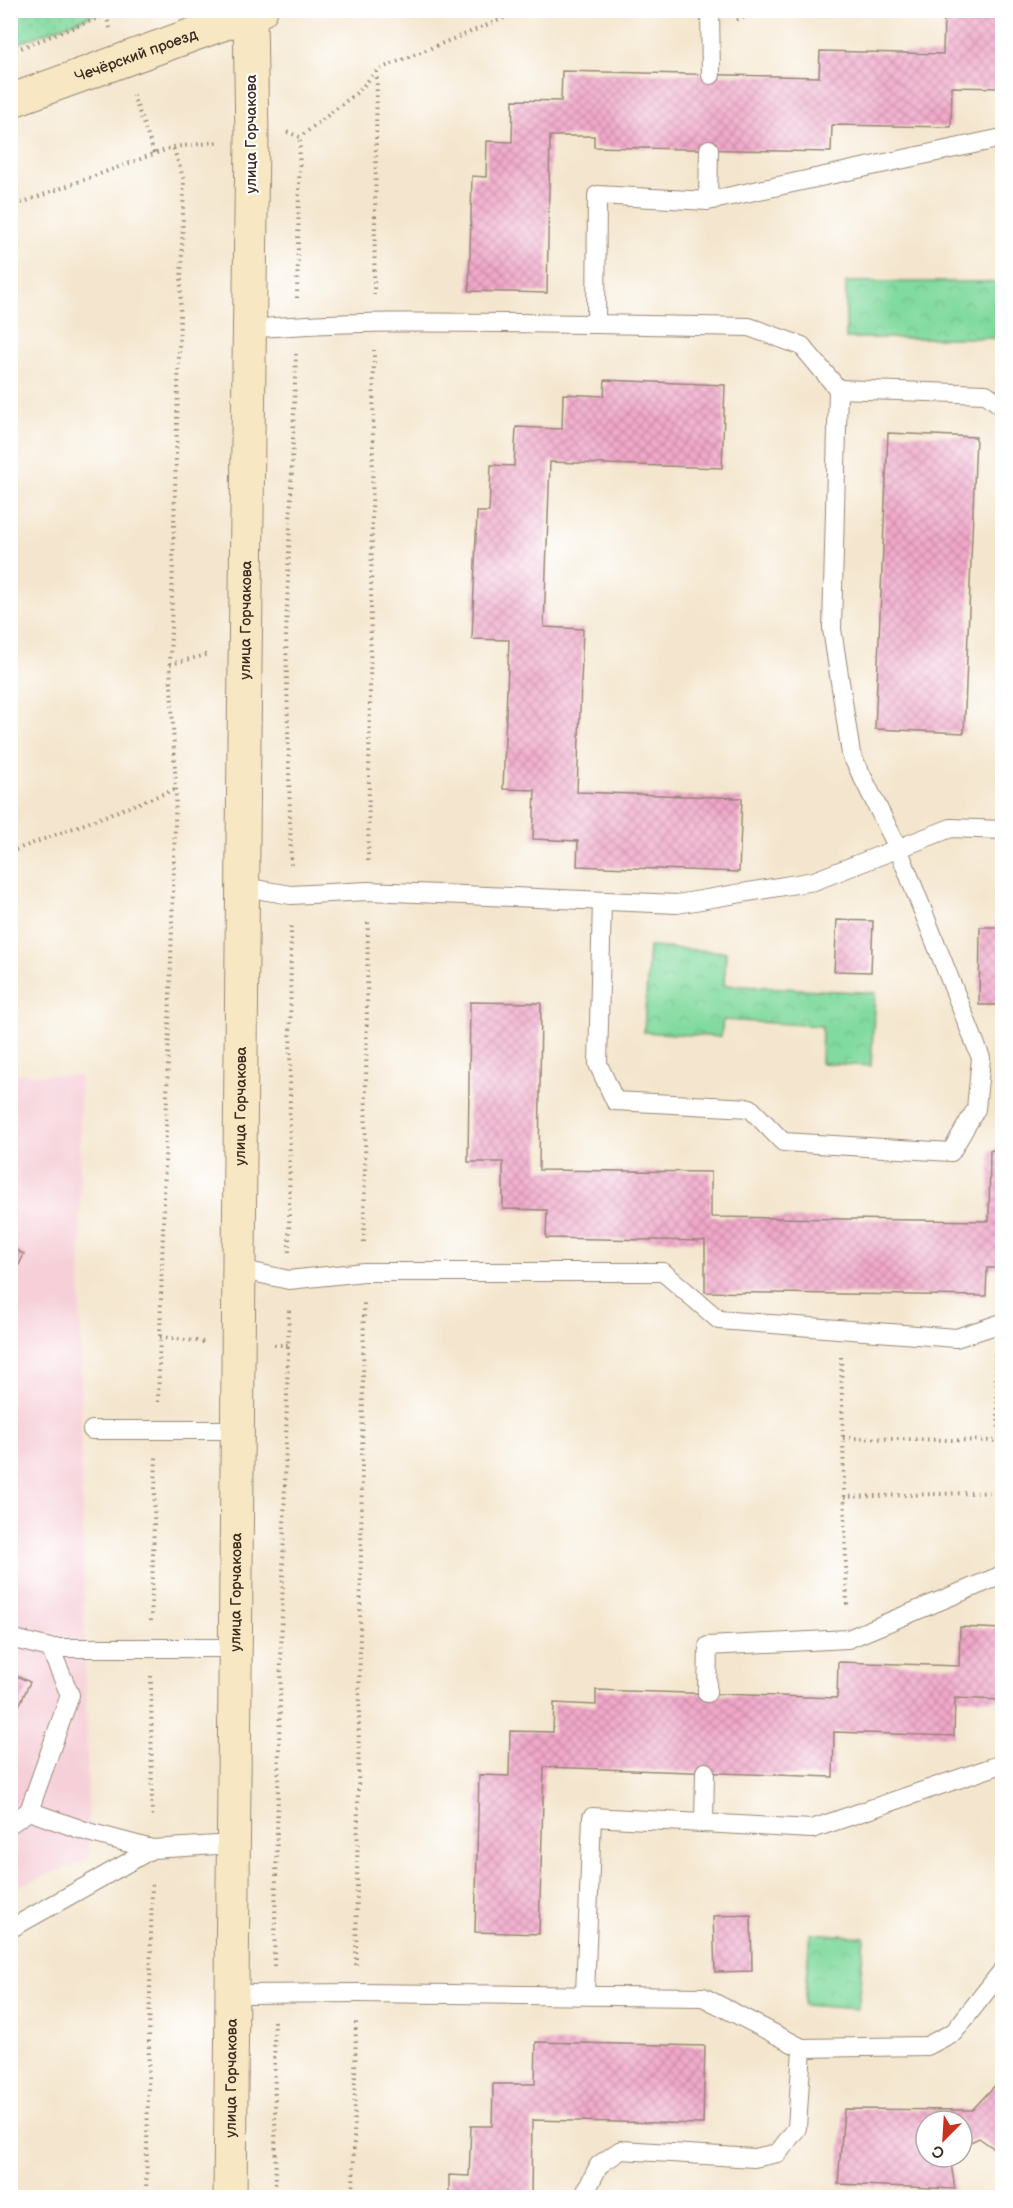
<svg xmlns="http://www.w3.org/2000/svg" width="1013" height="2208" viewBox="0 0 1013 2208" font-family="'Balsamiq Sans',sans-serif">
	<defs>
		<pattern id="grass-dots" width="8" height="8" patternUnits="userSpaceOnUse" patternTransform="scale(1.5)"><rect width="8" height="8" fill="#81da9f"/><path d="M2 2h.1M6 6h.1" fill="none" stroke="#70bb88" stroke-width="1.8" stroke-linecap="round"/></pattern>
		<pattern id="park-crowns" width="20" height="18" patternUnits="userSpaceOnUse" patternTransform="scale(1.5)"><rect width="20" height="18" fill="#81da9f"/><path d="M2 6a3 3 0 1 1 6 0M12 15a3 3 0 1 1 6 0" fill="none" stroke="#70bb88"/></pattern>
		<pattern id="building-cross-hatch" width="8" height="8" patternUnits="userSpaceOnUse" patternTransform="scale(1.5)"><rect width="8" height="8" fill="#f2a9cb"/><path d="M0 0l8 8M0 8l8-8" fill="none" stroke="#c58aa4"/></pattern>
	</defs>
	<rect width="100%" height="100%" fill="#fff"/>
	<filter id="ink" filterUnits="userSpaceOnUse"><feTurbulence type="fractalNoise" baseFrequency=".0167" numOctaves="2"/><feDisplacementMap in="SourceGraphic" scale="12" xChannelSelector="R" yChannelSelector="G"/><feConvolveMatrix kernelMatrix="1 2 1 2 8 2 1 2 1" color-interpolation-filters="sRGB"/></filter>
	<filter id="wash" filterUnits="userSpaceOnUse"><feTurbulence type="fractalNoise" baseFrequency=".008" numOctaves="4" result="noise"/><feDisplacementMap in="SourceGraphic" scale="24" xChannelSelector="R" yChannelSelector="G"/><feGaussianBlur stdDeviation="1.35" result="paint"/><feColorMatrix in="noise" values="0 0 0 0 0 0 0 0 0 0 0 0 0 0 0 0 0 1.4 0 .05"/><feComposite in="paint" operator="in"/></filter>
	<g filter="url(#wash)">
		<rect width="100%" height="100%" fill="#f4e6ce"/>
		<path fill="#f6cfd8" d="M11,1074L80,1076L81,1443L89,1859L11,1889Z"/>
		<path fill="url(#grass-dots)" stroke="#5e825e" stroke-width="1.5" d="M11,10H103V11L11,46Z"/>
		<path fill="url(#park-crowns)" stroke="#5e825e" stroke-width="1.5" d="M846,282H1002V338H846Z
			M649,947L726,952L724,985L875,993L871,1066L821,1063L822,1026L723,1020L721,1037L644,1032Z
			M810,1933L864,1937L858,2009L804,2005Z"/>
		<g id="blocks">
			<path fill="url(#building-cross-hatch)" d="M944,16L1002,18V88L952,87L951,127L832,125L831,152L594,147V136H550L547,293L469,291L472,176L486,177L487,141L512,142L513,100L561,101L562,71L819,77L820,51L943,54Z
				M605,380L725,385L722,468L550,462L544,627L583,629L577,792L742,798L739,872L577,866L578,841L533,839L535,790L503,789L509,640L472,639L477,512H489L491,465L514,466L516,427L562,429L563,394L604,396Z
				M888,433L976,437L964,733L875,729Z
				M837,920L873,921L871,972L834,971Z
				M980,927H1002V1005H979Z
				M470,1002L541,1003L539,1170L711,1172V1217L989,1221L990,1150L1002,1151V1268H987L986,1296L705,1292V1241L546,1238L547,1210L503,1209V1162H468Z
				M10,1247L24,1254L10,1284Z
				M960,1627L1002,1629V1700L955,1698L954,1736L834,1732L833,1777L544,1767L539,1934L475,1932L479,1775L509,1776L510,1731L553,1732L554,1703L596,1705V1690L837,1698L838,1662L959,1666Z
				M10,1673L30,1682L10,1725Z
				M751,1915L752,1971L715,1972L713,1916Z
				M536,2042L705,2046L703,2124L532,2120L531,2198H449V2175L469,2176L471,2126H492L493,2084H535Z
				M1002,2078V2154L979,2138L962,2146V2121H926V2157H950L955,2189L838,2184L844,2109L972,2110Z"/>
		</g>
	</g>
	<g filter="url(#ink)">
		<use href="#blocks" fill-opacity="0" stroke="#988876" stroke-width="1.5"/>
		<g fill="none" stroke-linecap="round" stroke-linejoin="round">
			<defs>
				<path id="lane" d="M710,10L711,75
					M709,149L708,201L1002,138
					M596,324L749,327L802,346L838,389L832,629L851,754L898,848L981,1058L976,1109L951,1152L783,1142L750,1108L615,1101L598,1064L602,901
					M250,329C365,319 481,323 596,324L597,195L708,201
					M838,389L986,394L1002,406
					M243,887L291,895L368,891L677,904L814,881L951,828L1002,830
					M239,1269L289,1280L364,1272H663L719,1320L956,1338L1002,1323
					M92,1430H237
					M10,1638L50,1648L70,1695L29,1811L10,1824
					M50,1648H235
					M707,1693L708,1646L848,1639L1002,1575
					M29,1811L88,1832L152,1849L233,1844
					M704,1823L705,1772
					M10,1929L152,1849
					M232,1994L356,1993L703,1997L802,2048L927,2046L954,2032L1002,1971
					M585,1994L592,1817L812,1829L1002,1764
					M586,2198V2191L599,2165L621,2150L754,2158L778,2153L797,2128L802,2048"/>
				<g id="secondary">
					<path id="s1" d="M10,101L261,10"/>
					<path id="s2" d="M230,2198L244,741L252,139L250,14"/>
				</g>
			</defs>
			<use href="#lane" stroke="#988876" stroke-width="20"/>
			<use href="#secondary" stroke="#988876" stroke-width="35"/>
			<path stroke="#988876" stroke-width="4" stroke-dasharray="1.5 4.5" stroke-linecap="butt" d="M737,20L762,10
				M110,28L106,15L118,10
				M10,52L106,15
				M133,95L154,153
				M287,132L300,137L359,91L377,70L524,10
				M10,207L173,147L218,142
				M374,295L377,70
				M297,298L300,137
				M170,664L210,654
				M10,852L176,789
				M368,861L374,350
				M291,865L286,635L296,354
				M364,1242L368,920
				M289,1252L291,923
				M160,1337L204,1342
				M274,1345H288
				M995,1354L1002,1492V1547
				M841,1357L847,1607
				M158,1402L176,789L170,664L184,180L173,147
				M843,1438L1002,1441
				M844,1497L1002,1492
				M151,1621L156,1457
				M151,1676L152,1819
				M356,1965L364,1301
				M274,1966L289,1307
				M274,2021L276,2198
				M146,2198L152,1883
				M353,2198L356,2021
				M1002,2198V2197"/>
			<use href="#lane" stroke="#fff" stroke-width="18"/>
			<use href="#secondary" stroke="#f7e8c3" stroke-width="33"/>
		</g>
	</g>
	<g text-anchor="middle" stroke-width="4.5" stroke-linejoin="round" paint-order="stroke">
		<g font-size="15" fill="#3b2a1e" stroke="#fff">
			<text dy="5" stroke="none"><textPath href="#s1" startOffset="134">Чечёрский проезд</textPath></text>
			<text transform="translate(251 134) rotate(-90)" y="5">улица Горчакова</text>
			<text dy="5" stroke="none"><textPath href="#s2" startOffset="1578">улица Горчакова</textPath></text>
			<text dy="5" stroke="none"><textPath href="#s2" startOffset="1092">улица Горчакова</textPath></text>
			<text dy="5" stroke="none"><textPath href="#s2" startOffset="606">улица Горчакова</textPath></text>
			<text dy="5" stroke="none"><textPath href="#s2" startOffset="120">улица Горчакова</textPath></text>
		</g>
	</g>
	<rect width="1013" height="2208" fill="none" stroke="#fff" stroke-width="36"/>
	<g transform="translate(944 2139) rotate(204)"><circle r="28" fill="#ffffff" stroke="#b1aaa5" stroke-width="1.5"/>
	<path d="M0-4.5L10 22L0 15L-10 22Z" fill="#c8321e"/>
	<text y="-9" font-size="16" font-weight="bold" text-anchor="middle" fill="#3b2a1e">С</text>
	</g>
</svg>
